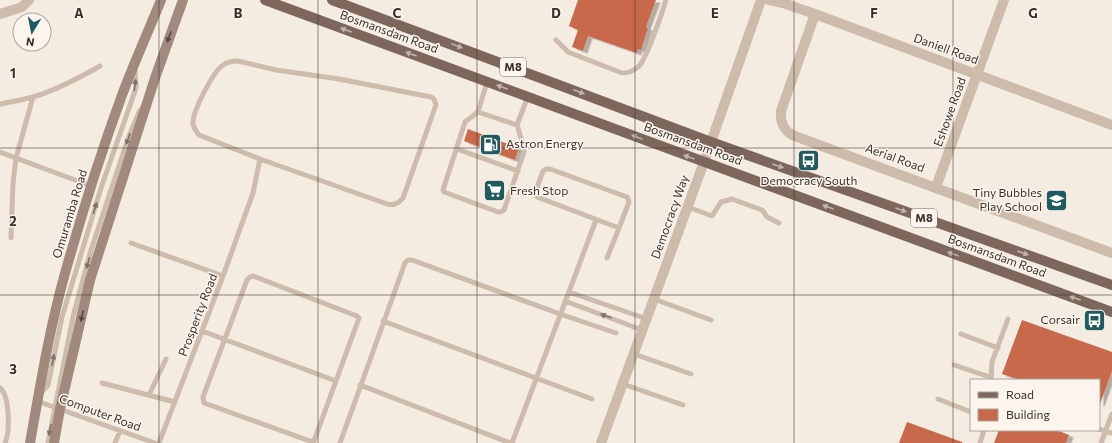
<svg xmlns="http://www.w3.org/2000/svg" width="1112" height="443" viewBox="0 0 1112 443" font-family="Commissioner,sans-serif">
	<defs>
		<filter id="shadow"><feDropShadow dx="4.5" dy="2.5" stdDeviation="0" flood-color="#0004"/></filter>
	</defs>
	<rect width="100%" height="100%" fill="#f4ebe1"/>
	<path fill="#c8694b" filter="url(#shadow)" d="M578,0H656L646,27L648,28L641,50L638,49L637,53L588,36L583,51L572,47L578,30L569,26Z
		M468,129L519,148L515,160L464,141Z
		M1022,320L1112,352V371L1100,404H1099V380H1020L1002,374Z
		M907,422L962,442V443H899Z
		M999,430H1056L1069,435L1066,443H994Z"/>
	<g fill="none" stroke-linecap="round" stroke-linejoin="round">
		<path stroke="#cdbbac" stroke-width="5" d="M556,40L568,52L622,73C628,73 635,70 639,66C647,58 662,13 666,0
			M238,61L276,70L339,79L431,97L434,99L436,105L403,198C398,203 395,206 387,204L260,159L199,135C196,131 194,129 193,124C192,112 213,72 223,65C227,62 233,61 238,61Z
			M487,82L478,112L465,122L443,190L444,192L498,212H501L504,210L524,152V148L517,125
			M0,104C11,102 22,100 33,97C57,90 79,78 100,66
			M478,112L517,125L528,96
			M457,149L518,171
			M0,152L91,186
			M546,169H550L627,197L629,202L619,228L537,197L535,193L543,171Z
			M688,207L712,216L721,202L732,199L762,210L767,217L779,223
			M11,238L13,183L16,158L33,97
			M131,243L223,276
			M607,258L619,228
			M253,276L357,316L359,318L314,441H310L204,403L203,397L247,280L250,277Z
			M569,292L647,319
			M654,299L711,320
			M565,301L642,330
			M383,321L592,399
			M202,331L336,381
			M961,334L998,348
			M634,354L691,374
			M954,365L990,377
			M991,380L992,362L1008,319
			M102,383L175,402
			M623,384L683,405
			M360,385L510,443
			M0,388C10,396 10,432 5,443
			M41,393L48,385L62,317L101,188L136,88L135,67
			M149,395L166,359
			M938,399L971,412
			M37,401L155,443
			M1099,429L1112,433
			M48,443L73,317L91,250L129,136L140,110
			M115,443L120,431
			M159,443L223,276L253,193L260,159
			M340,443L405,263L408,260H412L560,314L616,333
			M512,443L596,220
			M980,443L984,430
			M1101,443L1112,414"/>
		<path stroke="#cdbbac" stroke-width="10" d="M769,0L783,3L815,14L1112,125
			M0,14L22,7L29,0
			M815,14L781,111C780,122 783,129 792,135L1112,253
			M936,187L1004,0
			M601,443L704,162L761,0"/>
		<path stroke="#a18a7d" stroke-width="10" d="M30,443C40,387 49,331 64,277C81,216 100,155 122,95C134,63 148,32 161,0
			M54,443L60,409L90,280L155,78L183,0"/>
		<path stroke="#7d675c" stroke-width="10" d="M265,0L1112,312
			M332,0L711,142L1112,285"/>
	</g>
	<defs><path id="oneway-solid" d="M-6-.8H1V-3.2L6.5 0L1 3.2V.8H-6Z"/></defs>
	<g fill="#c2b5ac">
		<use href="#oneway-solid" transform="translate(346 30) rotate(-160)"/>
		<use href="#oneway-solid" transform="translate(457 46) rotate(21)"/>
		<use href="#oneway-solid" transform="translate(411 54) rotate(-160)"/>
		<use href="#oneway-solid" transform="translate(502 87) rotate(-160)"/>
		<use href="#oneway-solid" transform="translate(579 92) rotate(21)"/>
		<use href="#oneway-solid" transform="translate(637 137) rotate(-159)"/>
		<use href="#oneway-solid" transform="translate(689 157) rotate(-160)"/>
		<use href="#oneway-solid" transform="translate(778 166) rotate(19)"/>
		<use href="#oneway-solid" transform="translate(828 207) rotate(-160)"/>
		<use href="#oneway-solid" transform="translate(901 210) rotate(20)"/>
		<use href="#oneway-solid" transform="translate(1023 253) rotate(20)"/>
		<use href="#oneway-solid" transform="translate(953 254) rotate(-160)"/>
		<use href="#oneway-solid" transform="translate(1075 298) rotate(-160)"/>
	</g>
	<g fill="#544640">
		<use href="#oneway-solid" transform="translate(169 37) rotate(110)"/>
		<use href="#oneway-solid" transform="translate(82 316) rotate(103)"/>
	</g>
	<g fill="#7d6f65">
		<use href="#oneway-solid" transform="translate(135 85) rotate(-82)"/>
		<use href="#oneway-solid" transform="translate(128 139) rotate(110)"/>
		<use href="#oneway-solid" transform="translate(95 208) rotate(-73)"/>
		<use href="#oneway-solid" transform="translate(88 263) rotate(105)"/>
		<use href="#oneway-solid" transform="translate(606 316) rotate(-160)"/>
		<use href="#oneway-solid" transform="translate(53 360) rotate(-79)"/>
		<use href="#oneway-solid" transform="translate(50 430) rotate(100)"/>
	</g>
	<path fill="none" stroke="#3b302b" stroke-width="1" stroke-opacity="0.55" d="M159,0V443M318,0V443M477,0V443M635,0V443M794,0V443M953,0V443M0,148H1112M0,295H1112"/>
	<defs>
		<symbol id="fuel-square" viewBox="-11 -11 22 22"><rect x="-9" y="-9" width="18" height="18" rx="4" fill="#1f5a5e" stroke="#fbf5ee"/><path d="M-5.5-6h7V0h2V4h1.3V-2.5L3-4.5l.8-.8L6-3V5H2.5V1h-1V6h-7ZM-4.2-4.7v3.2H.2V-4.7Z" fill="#fff"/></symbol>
		<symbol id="bus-square" viewBox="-11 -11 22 22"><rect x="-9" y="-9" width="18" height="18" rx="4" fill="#1f5a5e" stroke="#fbf5ee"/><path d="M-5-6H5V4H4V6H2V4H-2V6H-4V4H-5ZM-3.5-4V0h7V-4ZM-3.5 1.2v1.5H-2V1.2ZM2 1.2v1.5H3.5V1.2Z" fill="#fff"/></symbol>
		<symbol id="supermarket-square" viewBox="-11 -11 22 22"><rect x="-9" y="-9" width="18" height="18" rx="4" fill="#1f5a5e" stroke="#fbf5ee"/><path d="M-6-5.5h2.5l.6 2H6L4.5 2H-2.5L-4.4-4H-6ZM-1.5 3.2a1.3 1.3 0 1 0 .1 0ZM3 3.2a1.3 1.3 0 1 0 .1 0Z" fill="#fff"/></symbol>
		<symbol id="school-square" viewBox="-11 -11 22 22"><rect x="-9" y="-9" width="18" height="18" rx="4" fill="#1f5a5e" stroke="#fbf5ee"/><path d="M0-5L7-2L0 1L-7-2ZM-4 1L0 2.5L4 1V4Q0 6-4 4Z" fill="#fff"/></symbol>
	</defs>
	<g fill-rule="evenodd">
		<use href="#fuel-square" x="478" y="132" width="25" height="25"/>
		<use href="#bus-square" x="796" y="148" width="25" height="25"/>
		<use href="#supermarket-square" x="482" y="178" width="25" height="25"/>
		<use href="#school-square" x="1044" y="188" width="25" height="25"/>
		<use href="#bus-square" x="1082" y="308" width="25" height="25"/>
	</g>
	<g text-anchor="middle" stroke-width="3" stroke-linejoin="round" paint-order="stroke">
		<g fill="#fbf5ee" stroke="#756b66" stroke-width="1">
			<rect x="500" y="58" width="26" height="18" rx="3"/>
			<rect x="911" y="209" width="26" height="18" rx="3"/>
		</g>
		<g font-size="11" font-weight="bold" fill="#3b302b">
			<text x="513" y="71">M8</text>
			<text x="924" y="222">M8</text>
		</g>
		<g font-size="12" fill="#3b302b" stroke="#fbf5ee">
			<text transform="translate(389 32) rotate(20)" y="4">Bosmansdam Road</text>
			<text transform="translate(946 49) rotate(20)" y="4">Daniell Road</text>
			<text transform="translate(950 112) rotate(-70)" y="4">Eshowe Road</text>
			<text transform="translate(693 144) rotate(20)" y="4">Bosmansdam Road</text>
			<text transform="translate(895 158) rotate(20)" y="4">Aerial Road</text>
			<text transform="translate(70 214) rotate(-73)" y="4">Omuramba Road</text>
			<text transform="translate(670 217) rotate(-70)" y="4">Democracy Way</text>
			<text transform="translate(997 256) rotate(20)" y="4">Bosmansdam Road</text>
			<text transform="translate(198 315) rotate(-69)" y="4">Prosperity Road</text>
			<text transform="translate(100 413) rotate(20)" y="4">Computer Road</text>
		</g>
		<g font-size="12" fill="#3b302b" stroke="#fbf5ee" text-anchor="start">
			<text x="506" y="148">Astron Energy</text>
			<text x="809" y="185" text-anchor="middle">Democracy South</text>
			<text x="510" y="195">Fresh Stop</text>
			<text x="1042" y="197" text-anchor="end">Tiny Bubbles<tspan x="1042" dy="14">Play School</tspan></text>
			<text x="1080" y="324" text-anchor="end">Corsair</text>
		</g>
	</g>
	<g font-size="13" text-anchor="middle" font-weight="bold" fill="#3b302b" stroke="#fbf5ee" stroke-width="3" stroke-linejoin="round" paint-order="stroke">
		<text x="79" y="18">A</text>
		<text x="238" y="18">B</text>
		<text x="397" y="18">C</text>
		<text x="556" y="18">D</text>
		<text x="715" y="18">E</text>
		<text x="874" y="18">F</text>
		<text x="1033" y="18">G</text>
		<text x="13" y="78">1</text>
		<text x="13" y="226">2</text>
		<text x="13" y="374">3</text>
	</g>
	<rect x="970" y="379" width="130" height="52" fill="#fbf5ee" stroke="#aea6a0"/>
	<rect x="978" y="392" width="20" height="6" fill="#7d675c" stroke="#aea6a0"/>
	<text x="1006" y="399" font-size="12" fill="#3b302b">Road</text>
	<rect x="978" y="409" width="20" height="12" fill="#c8694b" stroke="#aea6a0"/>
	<text x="1006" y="419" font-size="12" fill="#3b302b">Building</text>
	<g transform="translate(32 32) rotate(190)"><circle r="19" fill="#fbf5ee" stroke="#aea6a0"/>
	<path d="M0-3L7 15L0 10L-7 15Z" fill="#1f5a5e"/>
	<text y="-6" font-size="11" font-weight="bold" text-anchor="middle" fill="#3b302b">N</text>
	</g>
</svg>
